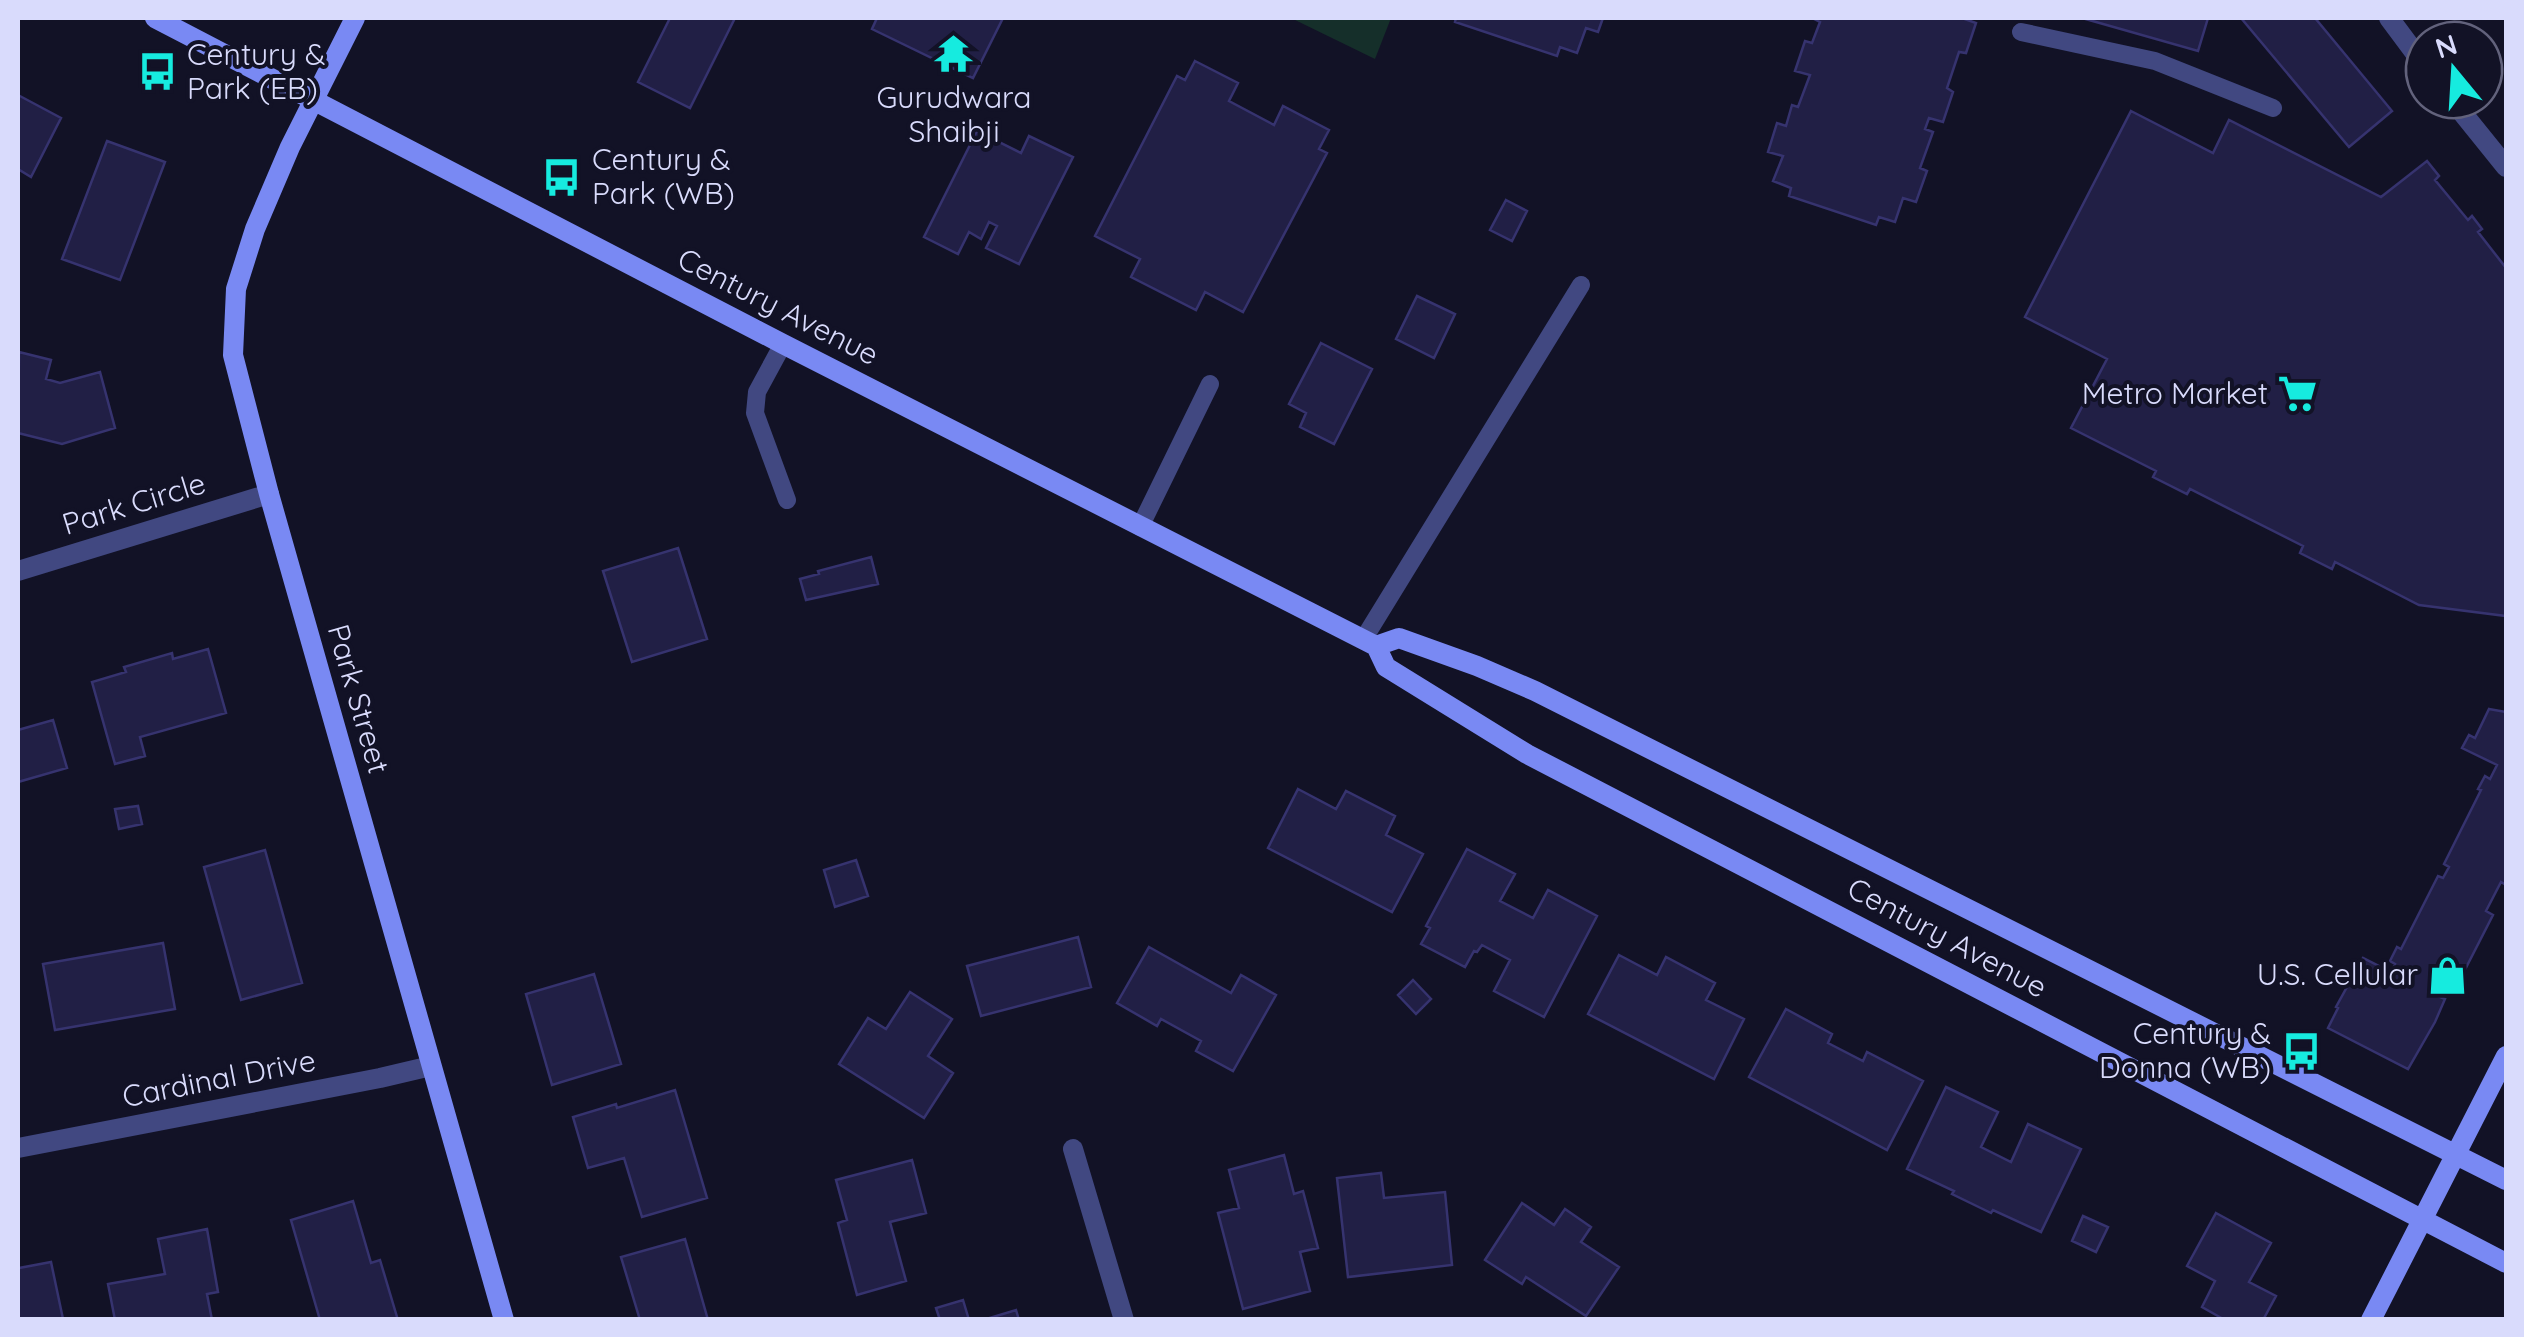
<svg xmlns="http://www.w3.org/2000/svg" width="2524" height="1337" viewBox="0 0 2524 1337" font-family="Quicksand,sans-serif">
	<rect width="100%" height="100%" fill="#121226"/>
	<path fill="#152f2a" d="M1291,18H1391L1375,59Z"/>
	<path fill="#211f45" stroke="#36336f" stroke-width="2.5" d="M670,18H735L690,108L638,82Z
		M877,18H1003L973,78L872,29Z
		M1456,18H1603L1598,32L1586,28L1577,53L1560,47L1557,56L1455,22Z
		M1812,18H1962L1976,23L1966,53L1959,52L1947,88L1953,92L1943,122L1929,118L1925,129L1933,132L1920,168L1927,171L1916,202L1903,198L1895,222L1879,217L1876,225L1789,196L1791,188L1773,181L1783,156L1768,152L1777,123L1786,126L1792,105L1798,107L1810,75L1795,71L1805,41L1812,43L1820,22Z
		M2082,18H2208L2198,51Z
		M2241,18H2315L2392,111L2349,147Z
		M1195,61L1238,83L1229,101L1274,125L1283,106L1329,130L1319,149L1327,153L1243,312L1205,292L1196,310L1131,277L1140,259L1095,236L1177,76L1185,80Z
		M18,95L61,118L31,177L18,169Z
		M2131,111L2213,153L2229,120L2381,197L2427,161L2439,176L2435,180L2468,220L2472,216L2482,229L2478,232L2506,268V616L2419,605L2335,562L2332,569L2300,553L2303,546L2190,489L2187,494L2153,477L2156,471L2071,428L2107,359L2025,317Z
		M977,131L1021,153L1029,136L1073,157L1019,264L986,248L997,226L989,222L981,239L969,232L958,254L924,237Z
		M107,141L165,162L120,280L62,259Z
		M1506,200L1527,211L1512,241L1490,230Z
		M1417,296L1455,314L1434,358L1396,339Z
		M1321,343L1372,369L1334,444L1300,427L1306,413L1289,404Z
		M19,352L51,360L46,379L60,383L100,372L115,428L62,444L18,433Z
		M678,548L707,639L632,662L603,571Z
		M871,557L878,584L806,600L800,579L819,574L818,571Z
		M208,649L226,713L140,737L145,756L115,764L92,682L126,672L124,667L172,653L173,659Z
		M2489,709L2506,712V885L2501,882L2486,911L2493,915L2453,993L2442,987L2438,996L2445,999L2435,1022L2408,1069L2328,1028L2338,1008L2336,1007L2363,958L2391,972L2395,964L2390,961L2397,947L2401,949L2438,876L2443,878L2449,867L2444,864L2481,790L2478,789L2485,776L2490,779L2497,765L2462,748L2469,735L2475,738Z
		M53,720L67,768L18,782V730Z
		M1298,789L1336,809L1346,791L1395,816L1386,835L1423,854L1392,912L1268,848Z
		M138,806L142,824L119,829L115,809Z
		M1467,849L1515,874L1500,901L1533,918L1548,890L1597,916L1544,1017L1494,991L1510,960L1482,945L1477,952L1474,951L1465,967L1421,944L1430,928L1426,926Z
		M265,850L302,983L241,1000L204,867Z
		M856,860L868,896L835,907L824,870Z
		M1078,937L1091,987L981,1016L967,966Z
		M163,943L175,1009L55,1030L43,964Z
		M1149,947L1231,993L1241,975L1276,995L1233,1071L1196,1051L1201,1041L1161,1019L1157,1026L1117,1003Z
		M1619,955L1657,975L1666,957L1715,983L1706,1000L1744,1019L1714,1079L1588,1014Z
		M594,974L621,1064L552,1085L526,994Z
		M1413,980L1431,999L1416,1014L1398,995Z
		M910,992L952,1019L928,1056L953,1073L924,1118L839,1064L868,1018L886,1029Z
		M1786,1009L1832,1034L1828,1043L1863,1061L1867,1052L1923,1081L1887,1150L1749,1077Z
		M1946,1087L1998,1112L1981,1147L2011,1162L2028,1124L2081,1149L2041,1232L1993,1210L1991,1213L1952,1194L1954,1191L1907,1169Z
		M675,1090L707,1198L642,1217L624,1158L588,1168L573,1117L616,1104L617,1108Z
		M1284,1155L1294,1194L1303,1191L1318,1248L1300,1252L1310,1291L1243,1309L1218,1213L1239,1208L1229,1170Z
		M912,1160L926,1213L890,1222L906,1281L857,1295L838,1223L847,1220L836,1180Z
		M1381,1173L1384,1198L1445,1192L1452,1265L1348,1277L1337,1178Z
		M353,1201L371,1263L380,1260L397,1317L389,1320H320L291,1220Z
		M1522,1203L1554,1225L1565,1209L1591,1227L1581,1242L1619,1267L1586,1316L1526,1277L1522,1284L1485,1260Z
		M2216,1213L2271,1243L2249,1282L2276,1296L2263,1320H2225L2202,1307L2215,1281L2187,1266Z
		M2083,1216L2108,1227L2096,1252L2072,1241Z
		M207,1229L218,1292L207,1294L212,1320H115L108,1284L165,1274L158,1239Z
		M685,1239L708,1320H640L621,1257Z
		M51,1262L63,1319L18,1320V1265L19,1268Z
		M963,1300L969,1320H940L936,1308Z
		M1016,1310L1019,1320H983Z"/>
	<g fill="none" stroke-linecap="round" stroke-linejoin="round">
		<path stroke="#414881" stroke-width="18" d="M2021,32L2155,61L2273,108
			M783,344L757,392L755,413L787,500
			M1140,527L1210,384
			M1363,640L1581,285"/>
		<path stroke="#414881" stroke-width="20" d="M2389,18L2424,65
			M2452,100L2506,167
			M18,571L269,494
			M18,1148L380,1078L431,1066
			M1073,1149L1124,1320"/>
		<path stroke="#7989f3" stroke-width="20" d="M155,18L783,344L1376,646L1386,667L1527,754L2506,1263
			M355,18L290,147L255,229L236,289L233,355L269,494L504,1320
			M1376,646L1399,638L1477,666L1535,691L2506,1180
			M2371,1320L2506,1056"/>
	</g>
	<defs>
		<symbol id="temple-bare" viewBox="-9 -9 18 18"><path d="M0-6L5-2H3V0L6.5 2.5H4V6H1.5V3h-3V6H-4V2.5H-6.5L-3 0V-2H-5Z" fill="#16ebdf" stroke="#121226" stroke-width="2.5" paint-order="stroke"/></symbol>
		<symbol id="bus-bare" viewBox="-9 -9 18 18"><path d="M-5-6H5V4H4V6H2V4H-2V6H-4V4H-5ZM-3.5-4V0h7V-4ZM-3.5 1.2v1.5H-2V1.2ZM2 1.2v1.5H3.5V1.2Z" fill="#16ebdf" stroke="#121226" stroke-width="2.5" paint-order="stroke"/></symbol>
		<symbol id="supermarket-bare" viewBox="-9 -9 18 18"><path d="M-6-5.5h2.5l.6 2H6L4.5 2H-2.5L-4.4-4H-6ZM-1.5 3.2a1.3 1.3 0 1 0 .1 0ZM3 3.2a1.3 1.3 0 1 0 .1 0Z" fill="#16ebdf" stroke="#121226" stroke-width="2.5" paint-order="stroke"/></symbol>
		<symbol id="shop-bare" viewBox="-9 -9 18 18"><path d="M-5-2.5h2.3a2.7 3.5 0 0 1 5.4 0H5L5.5 6h-11ZM-1.5-2.5h3a1.5 2.3 0 0 0-3 0Z" fill="#16ebdf" stroke="#121226" stroke-width="2.5" paint-order="stroke"/></symbol>
	</defs>
	<g fill-rule="evenodd">
		<use href="#temple-bare" x="926" y="26" width="55" height="55"/>
		<use href="#bus-bare" x="130" y="44" width="55" height="55"/>
		<use href="#bus-bare" x="534" y="150" width="55" height="55"/>
		<use href="#supermarket-bare" x="2270" y="366" width="55" height="55"/>
		<use href="#shop-bare" x="2420" y="948" width="55" height="55"/>
		<use href="#bus-bare" x="2274" y="1024" width="55" height="55"/>
	</g>
	<g text-anchor="middle" stroke-width="8" stroke-linejoin="round" paint-order="stroke">
		<g font-size="30" fill="#d9dbfc" stroke="#121226" text-anchor="end">
			<text x="187" y="65" text-anchor="start">Century &amp;<tspan x="187" dy="34">Park (EB)</tspan></text>
			<text x="954" y="108" text-anchor="middle">Gurudwara<tspan x="954" dy="34">Shaibji</tspan></text>
			<text x="592" y="170" text-anchor="start">Century &amp;<tspan x="592" dy="34">Park (WB)</tspan></text>
			<text x="2268" y="404">Metro Market</text>
			<text x="2418" y="985">U.S. Cellular</text>
			<text x="2271" y="1044">Century &amp;<tspan x="2271" dy="34">Donna (WB)</tspan></text>
		</g>
		<g font-size="30" fill="#d9dbfc" stroke="#121226">
			<text transform="translate(778 307) rotate(27)" y="10">Century Avenue</text>
			<text transform="translate(134 504) rotate(-17)" y="10">Park Circle</text>
			<text transform="translate(358 699) rotate(74)" y="10">Park Street</text>
			<text transform="translate(1947 938) rotate(28)" y="10">Century Avenue</text>
			<text transform="translate(219 1079) rotate(-11)" y="10">Cardinal Drive</text>
		</g>
	</g>
	<rect width="2524" height="1337" fill="none" stroke="#d9dbfc" stroke-width="40"/>
	<g transform="translate(2454 70) rotate(342)"><circle r="48" fill="#121226" stroke="#62627c" stroke-width="2.5"/>
	<path d="M0-8L18 38L0 25L-18 38Z" fill="#16ebdf"/>
	<text y="-15" font-size="28" font-weight="bold" text-anchor="middle" fill="#d9dbfc">N</text>
	</g>
</svg>
